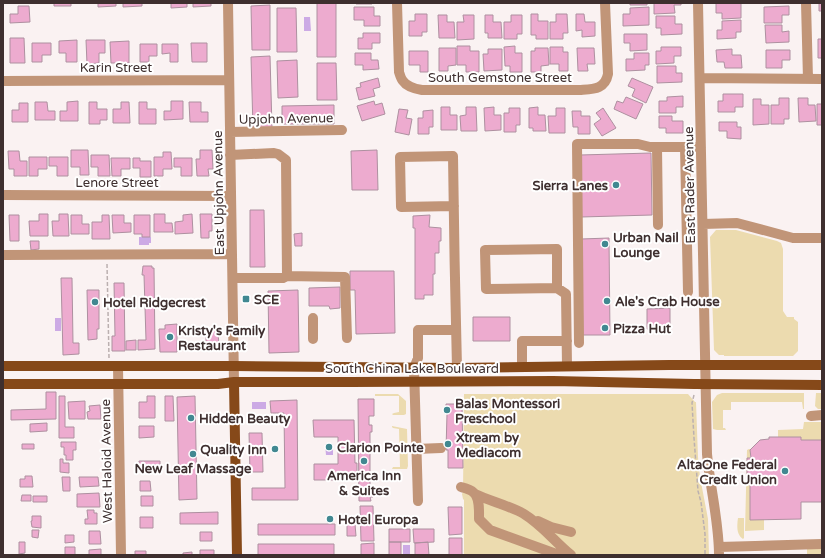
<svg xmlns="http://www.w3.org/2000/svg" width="825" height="558" viewBox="0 0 825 558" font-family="'Varela Round',sans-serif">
	<rect width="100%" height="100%" fill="#faf2f2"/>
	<path fill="#ecdbaf" d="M716,230H736L777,241L781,243L783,249V311L787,317H794V319L798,322V351L793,356H724V355H719L714,350L710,237Z
		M722,393H804V409H803L802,402H731V410H723V428H725L726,430H717L713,429L712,402L717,395Z
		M816,393H822V409H818L815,406Z
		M375,394H398L406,401V414L404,415H393L392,414L394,413L399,412V396H375Z
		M464,394H688L695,402H696L698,457L700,477L708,519L709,555H464V500L463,499L462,494L463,492Z
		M804,422H822V440H801V437H778V430L803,429Z
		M392,426L407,429L408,466L407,469H392L393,467H400L399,429L393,428L392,427Z
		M749,449H751L750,458L751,483L764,518V530L745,531L747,450Z
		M738,518H744V538L743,539C736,534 737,525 738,518Z
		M807,548H822V555H762L807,554Z"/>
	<path fill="#ccaae5" d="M304,17H310L311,31H304Z
		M139,237H151V243H149V245H139Z
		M55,318H61V331H55Z
		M252,402H266V409H252Z
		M325,444H333V455H326Z
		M403,545H410V555H403Z"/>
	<path fill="#edabcf" stroke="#ae90a0" d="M54,3H71V6H54Z
		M98,3H116V6L98,7Z
		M123,3H142V6L123,7Z
		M171,3H187V7L171,8Z
		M193,3H211V6L193,7Z
		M317,3H336V57H317Z
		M356,3H372V4H356Z
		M630,3H647V5H630Z
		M654,3H681V5H674L675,13L654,14Z
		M716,3H741V18L722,19V13H716Z
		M819,3H822V11H819Z
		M270,5V50H252L251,6Z
		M18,6H29L30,22L10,23V14H18Z
		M789,6V15H782V23H764V7Z
		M354,7H374V16H380V26H364V20H354Z
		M649,7V25L623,26V14H630V8Z
		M277,8H296L297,52H277Z
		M415,14H427V32H422V36H409V21H415Z
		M531,14H538V21H548V39H536V35H531Z
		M556,14H567L568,33H563V39H550V22H556Z
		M576,14H584L585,22H595V36L582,37V30L576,31Z
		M438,15H447V22H454L455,38H439Z
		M463,15H474V39L457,40V22H464Z
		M485,15H493V22H501L502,38H488V33H485Z
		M511,15H522V34H517V39H504V22H511Z
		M656,16H675V24H682V34L661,35V28H656Z
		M741,20V32H736V38L717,39V30H722V21Z
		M765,25H782V32L789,31V42L766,43Z
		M363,33H380V43H372V49H358V38H363Z
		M624,34H647V50L630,51V43H624Z
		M10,38H24L25,63H10Z
		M818,39H822V58H818Z
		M77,40V62H66V53H59V41Z
		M86,40H105V53H99V63L87,64Z
		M129,41V63H111L110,42Z
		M32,43H51V55H42V62H32Z
		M191,43H207V62H192Z
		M140,44H157V56H149V62H140Z
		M162,44H178V62H170V53L162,54Z
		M457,46H470V51H479V72H466V65H457Z
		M515,46V53H522V72H510V66H505L504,47Z
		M550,47H563V52H568V71H559V64H550Z
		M661,47H681V56H674V63L656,64V51H661Z
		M439,48H456V65L448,66V71H439Z
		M535,48H548L549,65L541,66V72H531V51H535Z
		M577,48H594L595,64H587L588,71H578Z
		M488,49H502V70L484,71L483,54H488Z
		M732,49V55H741L742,68H725L724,62H717L716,50Z
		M766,50H790V60H782V68H766Z
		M409,51H428V72H420V65H409Z
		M355,53H371V60H378L379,69L363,70V65H355Z
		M634,53H649V65H645V70L626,71V59H634Z
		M270,56L272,128L253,129L251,57Z
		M297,60L298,97L278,98L277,61Z
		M317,63H336L337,100H317Z
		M657,66H676V73H682V82L657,83Z
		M378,78L380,87L373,89L375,96L359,100L356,88L361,87L360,83Z
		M632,78L653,87L646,103L632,96L635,89L628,86Z
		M723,94H743V107H735V112H718V101H723Z
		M683,96V107H676V113H659V101H667V97Z
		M626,97L643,104L636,119L614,109L617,101L623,103Z
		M779,98H789V119H784V124H771V105H779Z
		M798,98H808V105H815L816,121L799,122Z
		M753,99H761V105H769V124L753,125Z
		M78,101V121H60V111H67V102Z
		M171,101H183V119L164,120V111H171Z
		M374,101L375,105L382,103L385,114L362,121L357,106Z
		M35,102H47L48,111H55V120H35Z
		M89,102H97V109H107V120H100V124H89Z
		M121,102H129L130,123H113V109H121Z
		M139,102H147V109H156V124H139Z
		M189,102H201V112H208V122H190Z
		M19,103H28V122H12V110H19Z
		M817,104H822V125H817Z
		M334,105V124H282V106Z
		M441,107H450V115H457V130H441Z
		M466,107H476L477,131H461L460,116L466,115Z
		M494,107V115H501V130L485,131L484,108Z
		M538,107V115H545L546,131H533V128H529V108Z
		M509,108H520V125H516V132H504V113H509Z
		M556,108H565V133H549L548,116H556Z
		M603,108L616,128L602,136L594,124L601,119L596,113Z
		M399,109L408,110L406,118L412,119L409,135L395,132Z
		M433,110V127H429V134H418V118H423V111Z
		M572,111H581V116H590V134H578V127H573Z
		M659,116H672V121H683V133H666V128H659Z
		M719,122H737V127H741V139L727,138V131H719Z
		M71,150H88L89,175H80V167H71Z
		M200,150H212L213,169H208L209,176H197L196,159H200Z
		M377,150L378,190H352L351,151Z
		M8,151H19L20,161H27V176H14V169H9Z
		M163,152H171L172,169H163V176H154V157H163Z
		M651,153L652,215L581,217L580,155Z
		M91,155H109L110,176H98V167H91Z
		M29,157H47V169H38V176H29Z
		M49,157H68V176H57V166H49Z
		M111,158H130V169H121V176H112Z
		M133,158H140V161H151V177H140V168H133Z
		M174,158H192V176H181V167H174Z
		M250,210H264L265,267H250Z
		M39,214H48V236H30L29,221H39Z
		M59,214H68L69,236H53L52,221H59Z
		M154,214H165V223H172L173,232H154Z
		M192,214L193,233L175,234V222L183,221V215Z
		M200,214H212V231H209V238H201Z
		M9,215H19V241H10Z
		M71,215H82V224H89V234H71Z
		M102,215H109L110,239H92V222H102Z
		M112,215H124V223H131V232L113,233Z
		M134,215H150V237H142V234H134Z
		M430,215L429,227L441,228V241H439V253H435V274H433V295H424V299H415V228H413V216Z
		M302,233V246H295L294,234Z
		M609,238L610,335H583L581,239Z
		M30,241H39V249L31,250Z
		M143,266H152V268H154L155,349L138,350V340H146L144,275H142Z
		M350,271H394L395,333L356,334L355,290H350Z
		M61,278H72L73,343H79V354L63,355Z
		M114,283H124L125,351H112V336H115Z
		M340,287V308L330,309L329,306H309V288Z
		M87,290H99V329H97V339L88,340Z
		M298,290L299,352L269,353L268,291Z
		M670,308V328L647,329V309Z
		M473,317H510V341H473Z
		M177,324V352H160L159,329H165V325Z
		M206,330H218L219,347H206Z
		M136,340V350H126V341Z
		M46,392H56V419L11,420V410L46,409Z
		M59,396H65V427H74V438H59Z
		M147,396H155V418H139V402H147Z
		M165,396H173L174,421H165Z
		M195,396L197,499L179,500L177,397Z
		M358,399H374V416H369V425H372V432H370V490H373V497H370L371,501H359Z
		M297,400L298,500H252V488H285L284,413H271L270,401Z
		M85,401V419H69L68,402Z
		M446,404H462L463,468H448V450H446L447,414L446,413Z
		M100,405L101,419H88L87,412L90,411L89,406Z
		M313,420H354L355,463H357V480H314V464H338V437H314Z
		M47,423V431L30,432V424Z
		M139,426H154V437L139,438Z
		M249,433H262L263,472H250Z
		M769,437H801V440H822V502H801V519L750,520V483H747V458H751L750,450L760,440L769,439Z
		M61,442H76V450H73V460H66V455H64V447H61Z
		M22,444H34V449H22Z
		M60,459H63V463H69V473L60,472Z
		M139,461H160V465H150V468H139Z
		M25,476H32L33,487H20V479H25Z
		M62,477H70V491H63Z
		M79,477H98L99,486L80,487Z
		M140,481H150L151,491H140Z
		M99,493L100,507H77V494Z
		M22,495H31V501H21Z
		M33,496H47V502H33Z
		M141,496H153V506H141Z
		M360,506H373L374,541H361Z
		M448,507H462V534L449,535Z
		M87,510H94V513H97V524H85V519H88Z
		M218,512V524H180V513Z
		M32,516H41V528L32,527L31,521H32Z
		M140,517H153V528H140Z
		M258,524H335V535H258Z
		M347,524H355L356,536H347Z
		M389,529H410V542H389Z
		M413,529H434V542L414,543Z
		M32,530H39L38,538L32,537Z
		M89,531H100L101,544H89Z
		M200,532H212V541H200Z
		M65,535H74V542L65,543Z
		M449,538H462V555H449Z
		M19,542H25V553L19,554Z
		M389,542H401V555H389Z
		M428,542L429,555H415V543Z
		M374,543V555H361V544Z
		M258,544H334V555H258Z
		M65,547H75V555H65Z
		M101,549V555H89V550Z
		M200,550H214V555H200Z
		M135,551H146V555H135Z
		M192,552V555H183V553Z"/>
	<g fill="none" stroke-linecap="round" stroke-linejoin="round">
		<path stroke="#bbb0b0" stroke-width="1.5" stroke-dasharray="4 2" stroke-linecap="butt" d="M107,264L109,358
			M694,395L692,403L694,438L698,491L701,502L705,534V555"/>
		<path stroke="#c19578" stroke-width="10" d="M228,3L234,382
			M397,3L399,72C400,75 401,79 403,81C407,87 416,89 422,90H581C594,89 605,89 608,74L605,3
			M698,3L707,454C710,488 719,521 719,555
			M806,3L808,79
			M700,78L822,79
			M3,81L229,80
			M230,132L342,130
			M657,147L658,225
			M685,147L688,292
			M230,155L274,153L278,154L286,160L287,276
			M3,195L231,196
			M454,206L401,207L400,157L453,156C454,227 455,297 457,368
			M703,224L737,223L793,238H822
			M3,255L232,254
			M233,278H283L287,276L345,277L347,338
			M557,288V249L485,250L486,289L557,288L566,294L567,366
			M313,318V339
			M579,343L577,144H638L650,147H701
			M118,366L121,555
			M522,367V341H567
			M811,416L822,415
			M416,449L441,448
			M461,487C465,488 470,489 473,492C480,497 479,511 479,519L490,530L559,555
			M475,494C490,501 510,506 524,514C542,525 555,542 571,555
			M418,501L414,368L418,358V330H456
			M538,521L551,527L571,532
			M719,547L822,544"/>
		<path stroke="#864919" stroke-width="10" d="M3,366H234L457,368L669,365H822
			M234,382L237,555
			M3,384H218L234,382H350L553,381L694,384L822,385"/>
	</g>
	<g fill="#418891" stroke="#fff" stroke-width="1.5">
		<circle cx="616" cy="185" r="4"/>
		<circle cx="605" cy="244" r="4"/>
		<rect x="242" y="295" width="8" height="8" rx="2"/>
		<circle cx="607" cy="301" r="4"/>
		<circle cx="95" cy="302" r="4"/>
		<circle cx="605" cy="328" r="4"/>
		<circle cx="170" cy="337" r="4"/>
		<circle cx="447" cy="410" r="4"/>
		<circle cx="191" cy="418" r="4"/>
		<circle cx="448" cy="444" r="4"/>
		<circle cx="329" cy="447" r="4"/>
		<circle cx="275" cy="449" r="4"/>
		<circle cx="193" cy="454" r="4"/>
		<circle cx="364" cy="461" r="4"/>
		<circle cx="785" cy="471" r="4"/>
		<circle cx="330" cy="519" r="4"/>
	</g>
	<g text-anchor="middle" stroke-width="4" stroke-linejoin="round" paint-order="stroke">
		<g font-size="13" fill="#3e2f2f" stroke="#fff">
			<text x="116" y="72">Karin Street</text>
			<text x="500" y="82">South Gemstone Street</text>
			<text transform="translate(286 118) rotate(-1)" y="5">Upjohn Avenue</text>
			<text x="117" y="187">Lenore Street</text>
			<text transform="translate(689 185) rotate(-91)" y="5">East Rader Avenue</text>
			<text transform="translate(218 193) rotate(-91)" y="5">East Upjohn Avenue</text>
			<text x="412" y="373">South China Lake Boulevard</text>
			<text transform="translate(106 461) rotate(-91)" y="5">West Haloid Avenue</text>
		</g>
		<g font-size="13" font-weight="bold" fill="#3e2f2f" stroke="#fff" text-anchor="start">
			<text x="608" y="190" text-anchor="end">Sierra Lanes</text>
			<text x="613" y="242">Urban Nail<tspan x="613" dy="15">Lounge</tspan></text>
			<text x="254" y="304">SCE</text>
			<text x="615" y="306">Ale's Crab House</text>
			<text x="103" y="307">Hotel Ridgecrest</text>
			<text x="613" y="333">Pizza Hut</text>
			<text x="178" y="335">Kristy's Family<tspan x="178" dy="15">Restaurant</tspan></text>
			<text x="455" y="408">Balas Montessori<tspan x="455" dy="15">Preschool</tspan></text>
			<text x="199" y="423">Hidden Beauty</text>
			<text x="456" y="442">Xtream by<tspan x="456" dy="15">Mediacom</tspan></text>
			<text x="337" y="452">Clarion Pointe</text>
			<text x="267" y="454" text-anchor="end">Quality Inn</text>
			<text x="777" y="469" text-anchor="end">AltaOne Federal<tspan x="777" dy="15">Credit Union</tspan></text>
			<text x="193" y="473" text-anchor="middle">New Leaf Massage</text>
			<text x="364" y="480" text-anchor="middle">America Inn<tspan x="364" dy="15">&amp; Suites</tspan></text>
			<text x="338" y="524">Hotel Europa</text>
		</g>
	</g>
	<rect width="825" height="558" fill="none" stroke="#3e2f2f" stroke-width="8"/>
</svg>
